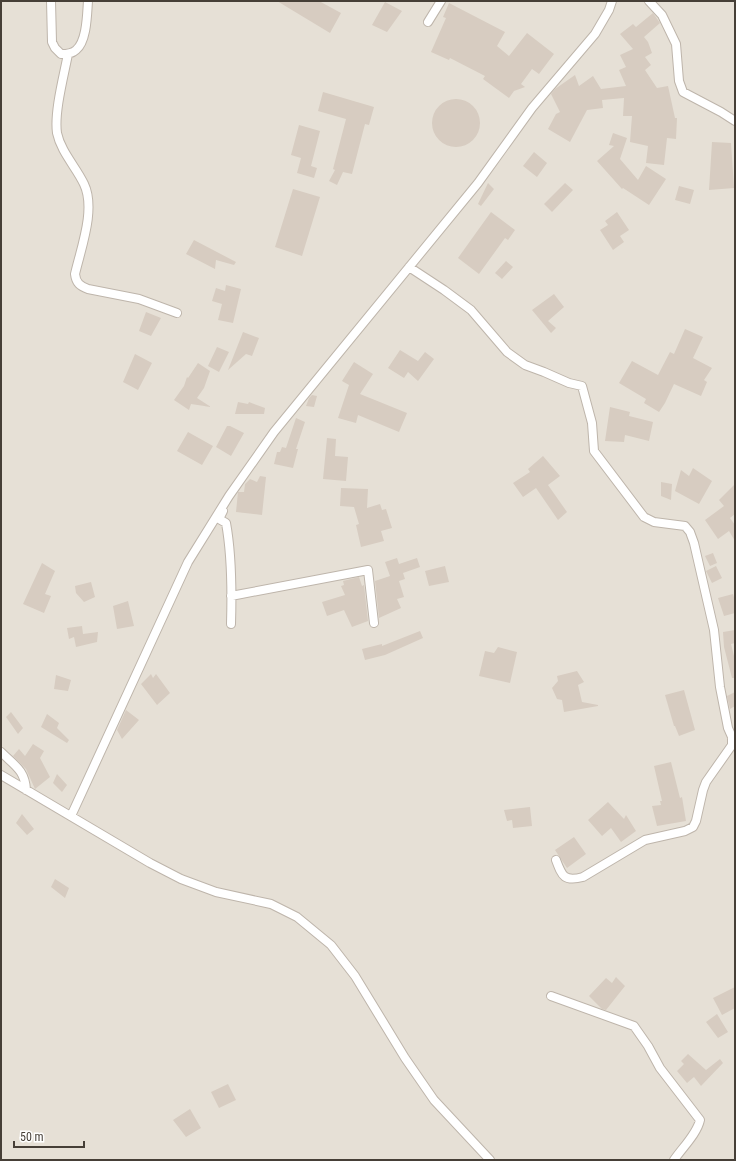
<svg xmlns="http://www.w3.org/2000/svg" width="736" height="1161" viewBox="0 0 736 1161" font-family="'Roboto Condensed',sans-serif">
	<rect width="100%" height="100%" fill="#f3eee8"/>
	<path fill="#e6e0d6" d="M1,1H735V1160H1Z"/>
	<path fill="#d7ccc1" d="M277,1H319L341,13L330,33Z
		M385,2L402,11L387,32L372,25Z
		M449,3L505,32L497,46L509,56L527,33L554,54L539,74L532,69L521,84L525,87L514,91L509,98L483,79L485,76L450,58L449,60L431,52L446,18L443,17Z
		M653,13L660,23L644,37L648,42L652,53L645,57L651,65L645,70L657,88L668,86L675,118H677L676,139L667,138L664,165L646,163L648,146L630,142L632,116H623L624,98L602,100L603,108L587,110L570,142L548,129L556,114L560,112L551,94L555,89L575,75L579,86L593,76L601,89L626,86L619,70L626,67L620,55L633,49L620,34L633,24L636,27Z
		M323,92L374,107L369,125L365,124L352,174L343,172L337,185L329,181L335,170L333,169L346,119L318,111Z
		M432 123a24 24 0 1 1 48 0a24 24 0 1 1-48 0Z
		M299,125L320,131L311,166L317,168L314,178L297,173L301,158L291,155Z
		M613,133L627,138L620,159L638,180L646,166L666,179L649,205L623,188L622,189L597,161L614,146L609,145Z
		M712,142L731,143L734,188L709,190Z
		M534,152L547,163L537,177L523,166Z
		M488,183L494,189L481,206L478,204Z
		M565,183L573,190L552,212L544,204Z
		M679,186L694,190L690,204L675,200Z
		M293,189L320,197L302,256L275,247Z
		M491,212L515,230L508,240L505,238L479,274L458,258Z
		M617,212L629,230L620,236L624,242L613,250L600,230L608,225L605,221Z
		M194,240L236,262L234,265L216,260L215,269L186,254Z
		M506,261L513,267L502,279L495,273Z
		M226,285L241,289L233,323L218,320L222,304L212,301L216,288L225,291Z
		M554,294L564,307L548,321L556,328L551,333L532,310Z
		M146,312L161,318L151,336L139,331Z
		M685,329L703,337L693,358L712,368L704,380L707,382L701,396L674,384L665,403L659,412L644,403L646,399L619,383L632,361L658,375L670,352L674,354Z
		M243,332L259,338L252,356L246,354L228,370Z
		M217,347L229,352L219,372L208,366Z
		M400,350L418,361L425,352L434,359L418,381L408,372L404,378L388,368Z
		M135,354L152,363L138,390L123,382Z
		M354,362L373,374L360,394L407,413L399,432L358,415L356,423L338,418L349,385L342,381Z
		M198,363L210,371L204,388L197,398L211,407L191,404L189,410L174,400L184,386L187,377L188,378Z
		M312,395L317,396L314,407L306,406L309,398Z
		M238,402L248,404L249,402L265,408L264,414H235Z
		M610,407L630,412L629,416L653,422L649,441L625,435L624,442L605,441Z
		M296,418L305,422L296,449H298L293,468L274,464L277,452H280L282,447L286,448Z
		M227,426H230L244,433L231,456L216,447Z
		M188,432L213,446L202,465L177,451Z
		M327,438L336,439L335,456L348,457L346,481L323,479Z
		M543,456L560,476L548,485L567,512L558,520L536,488L523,497L513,483L530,472L528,469Z
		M693,468L712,481L699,504L675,491L681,470L689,476Z
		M260,476L266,477L262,515L236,512L238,492H244L245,484L250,479L257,482Z
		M661,482L672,484L671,500L661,496Z
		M735,484V514L730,518L735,525V541L729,531L718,539L705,520L724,506L719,500Z
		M341,488L368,489L367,508L380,504L382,510L386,509L392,528L381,531L384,541L361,547L356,525L359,524L354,507L340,506Z
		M713,553L717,563L710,566L705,556Z
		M397,558L399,564L417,558L420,567L403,573L405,579L399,581L404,597L397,599L401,608L379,618L375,581L390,576L385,562Z
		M42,563L55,571L45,594L51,596L44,613L23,604Z
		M445,566L449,582L429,586L425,571Z
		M716,566L722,578L712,583L706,571Z
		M359,577L362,586L364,585L368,621L352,627L344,610L327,616L322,602L345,595L341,586L344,585L343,581Z
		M91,582L95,597L84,602L76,593L75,586Z
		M733,594L735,601V613L724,616L718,598Z
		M128,601L134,626L117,629L113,606Z
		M82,626L83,634L98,632L97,642L76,647L74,637L69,639L67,628Z
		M735,630V643L731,644L735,660V678H732L724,647L723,632Z
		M420,631L423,638L385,655L365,660L362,649L382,644V646Z
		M498,647L517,652L510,683L479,676L485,651L494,653Z
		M577,671L584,682L578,685L582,702L598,705V706L564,712L562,700L557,699L552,688L558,681L557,676Z
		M151,674L153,678L156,674L170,693L157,705L141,684Z
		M56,675L71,680L68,691L54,689Z
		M684,690L695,730L679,736L675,726H674L665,695Z
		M735,692V706L730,709L727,696Z
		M126,710L139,720L122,739L117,730Z
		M11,712L23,728L18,734L6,717Z
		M47,714L59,723L57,728L69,740L67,743L41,727Z
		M33,744L44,751L40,758L50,777L35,789L26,769L13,756L19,749L25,756Z
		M671,762L680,798L682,797L686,821L657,826L652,806L661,805L660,801H662L654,766Z
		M57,774L67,785L62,792L53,783Z
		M608,802L624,819L626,815L636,831L621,842L611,828L602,836L588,820Z
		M530,807L532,826L513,828L512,820L507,821L504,810Z
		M22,814L34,829L27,835L16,823Z
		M574,837L586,854L567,868L555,850Z
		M55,879L69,888L65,898L51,887Z
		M616,977L625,986L606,1010L602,1009L589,996L606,978L612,983Z
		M735,987V1008L722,1015L713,998Z
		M717,1014L728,1032L718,1038L706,1022Z
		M688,1054L706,1070L720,1059L723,1063L701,1086L694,1077L687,1083L677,1071L684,1064L681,1061Z
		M228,1084L236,1100L219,1108L211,1092Z
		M190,1109L201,1128L186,1137L173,1120Z"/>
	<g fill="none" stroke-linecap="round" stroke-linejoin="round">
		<defs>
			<path id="street" d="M51,1L52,42L55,48L61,54C66,54 72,54 76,50C87,41 87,14 88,1
				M649,1L662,15L676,44L679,81L683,92L721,112L735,121
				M428,22L441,1
				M68,54C64,75 54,112 57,133C61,152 76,167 84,184C96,209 81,248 75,274C76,283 80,286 88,289L139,299L177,313
				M409,267L444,290L471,310L507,352L525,365L544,372L569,383L582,386L592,423L594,451L644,517L654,522L685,526L690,532L694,543L714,630L720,687L728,728L732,737V745L706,782L703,790L696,821L693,827L685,831L645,840L583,877C564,882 562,876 556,860
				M223,511L219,519L226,523C232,556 232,591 231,624
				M231,596L368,570L374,623
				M1,752C14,765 25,770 26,790
				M1,775L150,863L181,879L216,892L271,904L297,917L331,945L355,976L405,1058L434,1100L490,1160
				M71,816L188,562L229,496L274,432L478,183L532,108L595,34L609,10L612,1
				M551,996L634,1026L648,1046L660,1068L700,1120C697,1134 682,1148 674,1160"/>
		</defs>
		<use href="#street" stroke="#beb5ab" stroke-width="10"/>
		<use href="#street" stroke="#fff" stroke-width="8"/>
	</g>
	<rect width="736" height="1161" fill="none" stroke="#463f37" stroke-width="4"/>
	<path d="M14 1141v6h70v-6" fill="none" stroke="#463f37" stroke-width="2"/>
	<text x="20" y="1141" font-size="12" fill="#463f37" stroke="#ffffff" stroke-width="3" paint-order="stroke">50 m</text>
</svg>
